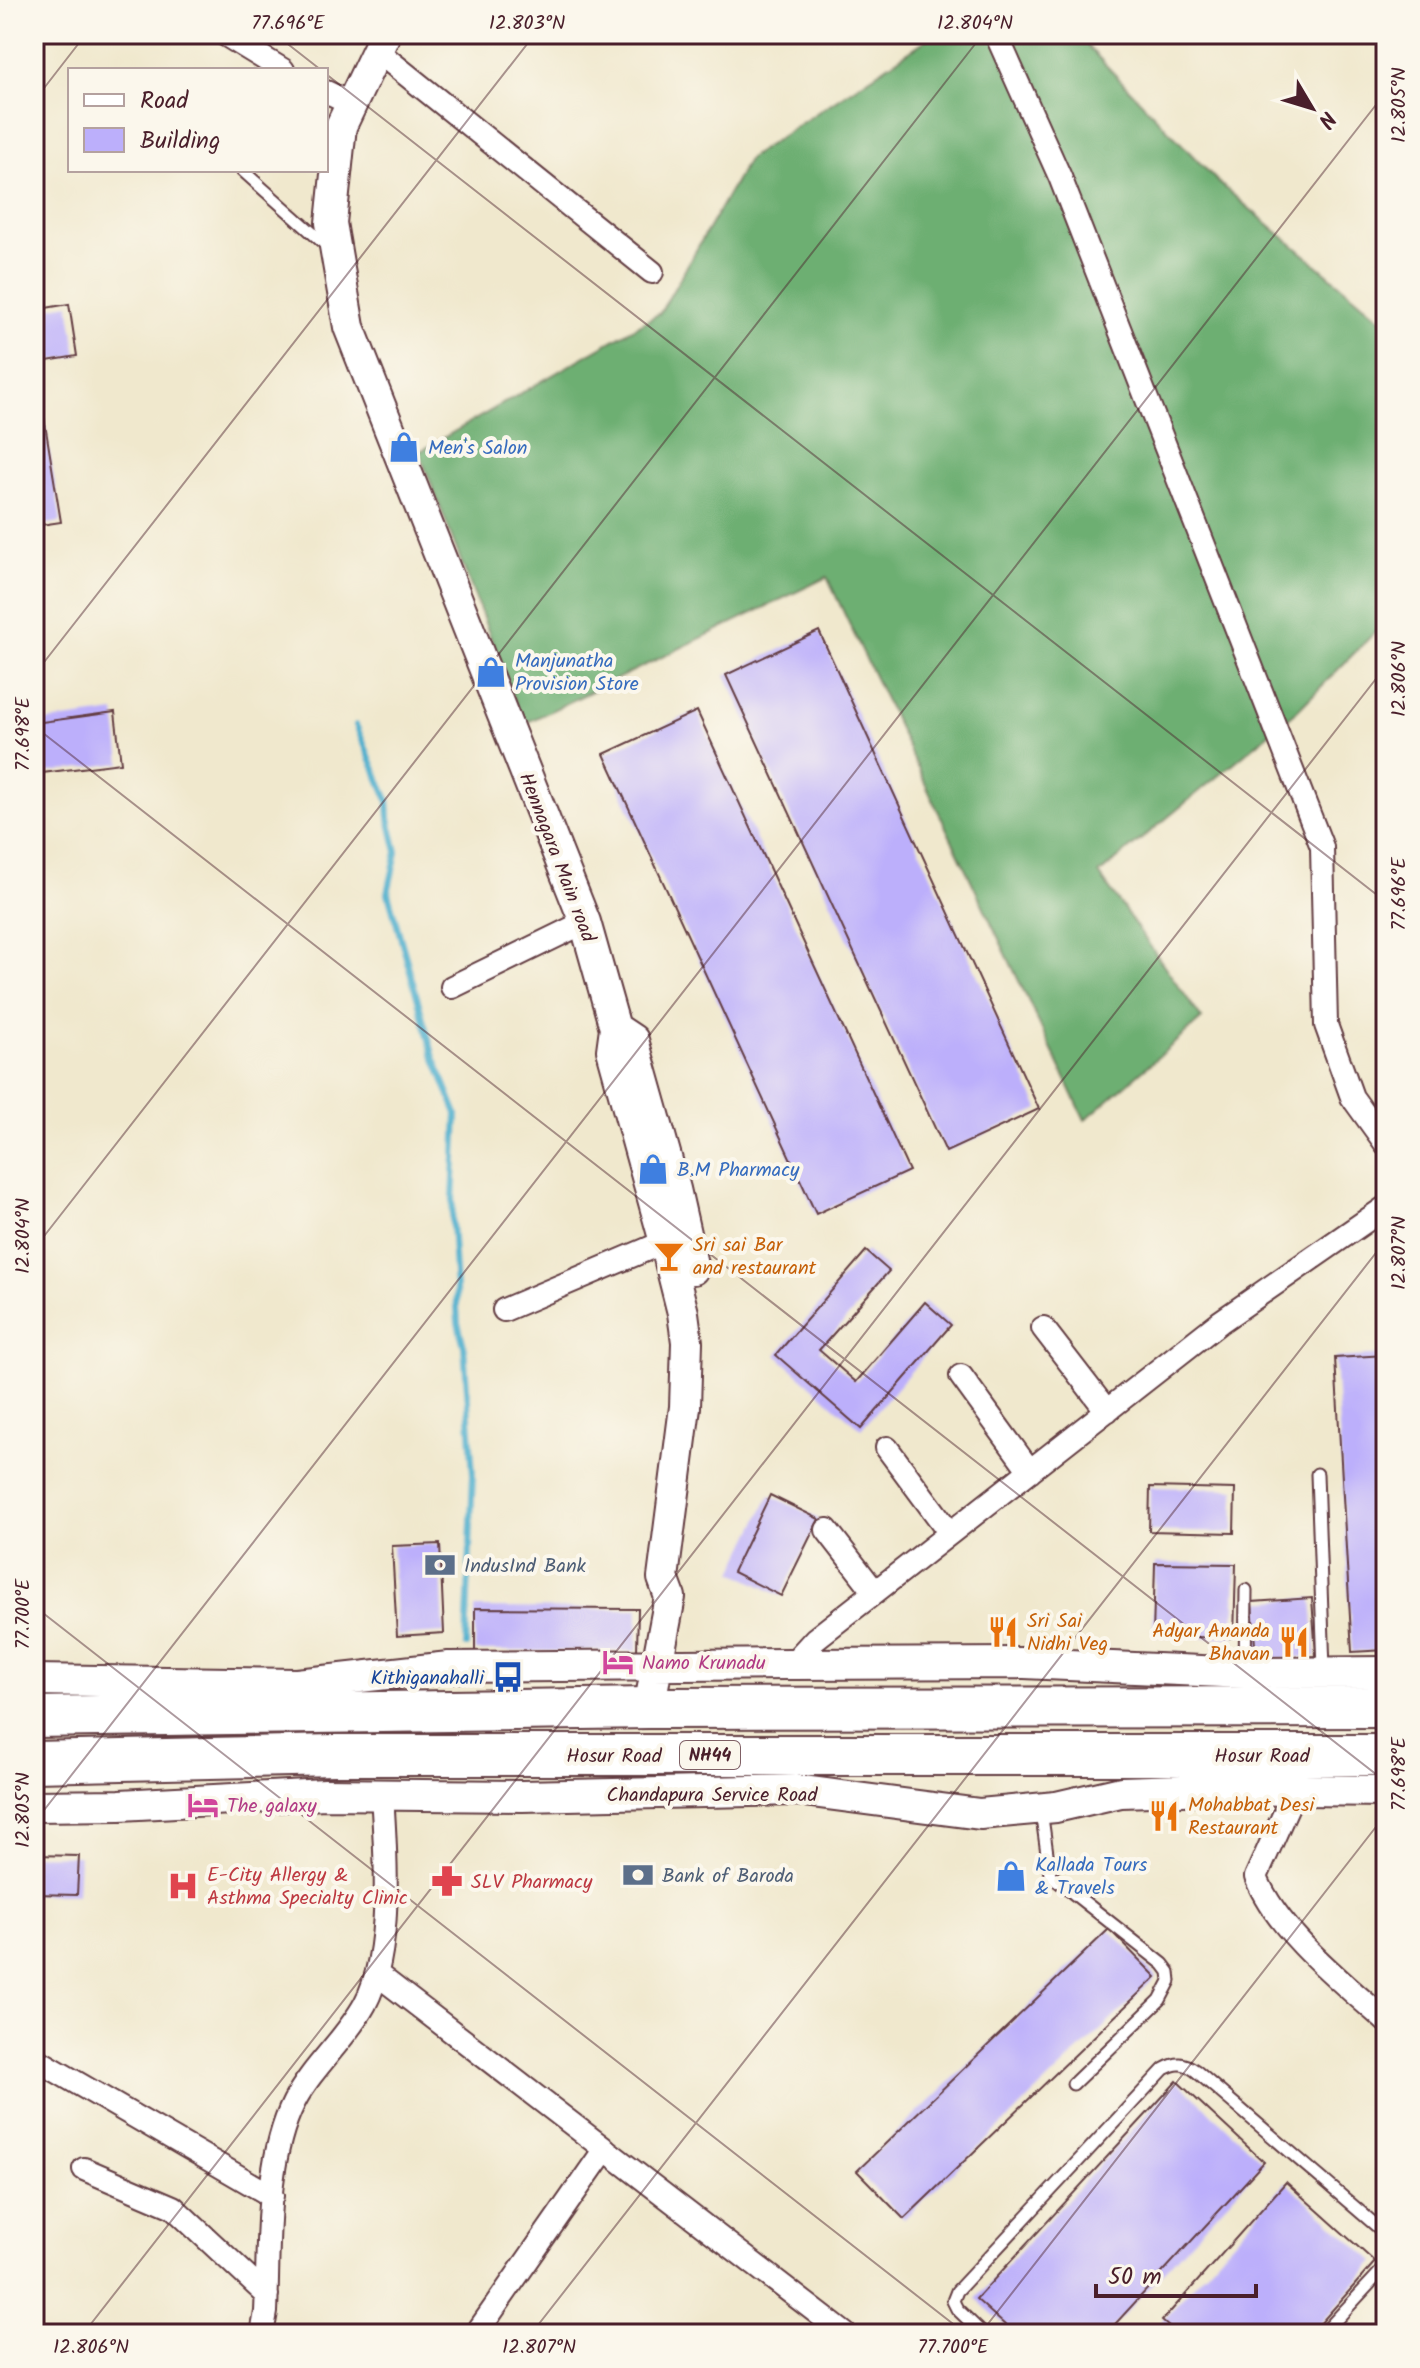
<svg xmlns="http://www.w3.org/2000/svg" width="1420" height="2368" viewBox="0 0 1420 2368" font-family="Kalam,sans-serif">
	<rect width="100%" height="100%" fill="#fbf7ec"/>
	<filter id="ink" filterUnits="userSpaceOnUse"><feTurbulence type="fractalNoise" baseFrequency=".0125" numOctaves="2"/><feDisplacementMap in="SourceGraphic" scale="16" xChannelSelector="R" yChannelSelector="G"/><feConvolveMatrix kernelMatrix="1 2 1 2 8 2 1 2 1" color-interpolation-filters="sRGB"/></filter>
	<filter id="wash" filterUnits="userSpaceOnUse"><feTurbulence type="fractalNoise" baseFrequency=".006" numOctaves="4" result="noise"/><feDisplacementMap in="SourceGraphic" scale="32" xChannelSelector="R" yChannelSelector="G"/><feGaussianBlur stdDeviation="1.8" result="paint"/><feColorMatrix in="noise" values="0 0 0 0 0 0 0 0 0 0 0 0 0 0 0 0 0 1.4 0 .05"/><feComposite in="paint" operator="in"/></filter>
	<g filter="url(#wash)">
		<rect width="100%" height="100%" fill="#f0e8cd"/>
		<path fill="#6daf72" stroke="#5c674e" stroke-width="2" d="M935,34H1076L1219,183L1386,323V621L1298,710L1099,874L1202,1019L1085,1120L827,577L524,724L419,452L660,313L749,158Z"/>
		<g fill="none" stroke-linecap="round" stroke-linejoin="round">
			<path stroke="#4eafcd" stroke-width="6" d="M356,725L388,800L389,818L397,852L388,893L433,1054L457,1114L452,1222L458,1323L464,1346L473,1474L466,1645"/>
		</g>
		<g id="blocks">
			<path fill="#bcaffb" d="M69,304L77,356L35,363L61,522L34,526V310Z
				M819,631L1039,1109L946,1152L726,675Z
				M697,711L909,1171L816,1214L604,754Z
				M115,712L121,763L34,774V723Z
				M866,1251L889,1271L819,1350L856,1382L925,1302L951,1325L861,1429L776,1355Z
				M1386,1355V1650L1352,1652L1335,1358Z
				M1150,1487L1235,1489L1234,1533L1149,1531Z
				M770,1495L819,1519L781,1596L733,1572Z
				M440,1544L444,1633L397,1636L392,1546Z
				M1155,1563L1236,1564L1234,1638L1153,1636Z
				M1312,1598L1316,1656L1256,1660L1252,1602Z
				M475,1608L638,1609L637,1651H475Z
				M34,1855L79,1856L77,1895L34,1894Z
				M1109,1929L1156,1977L904,2219L857,2171Z
				M1177,2081L1264,2162L1106,2334H1015L976,2299Z
				M1286,2182L1375,2262L1311,2334H1177L1162,2321Z"/>
		</g>
	</g>
	<g filter="url(#ink)">
		<use href="#blocks" fill-opacity="0" stroke="#633d43" stroke-width="2"/>
		<g fill="none" stroke-linecap="round" stroke-linejoin="round">
			<defs>
				<path id="lane" d="M242,170L327,246
					M1317,1474L1324,1669
					M1245,1672L1246,1590
					M1041,1810L1050,1875L1163,1964L1169,1972L1170,1981L1160,2000L1073,2084
					M983,2334L957,2309L953,2301L957,2291L1164,2069C1177,2062 1184,2062 1196,2071L1386,2234
					M1323,2334L1386,2266"/>
				<path id="street" d="M224,34L283,70
					M996,34L1060,177L1322,847L1326,1025L1352,1097L1386,1144
					M377,51L652,272
					M326,92L353,105
					M452,987L585,922
					M504,1310L676,1237
					M1043,1328L1107,1411
					M961,1376L1030,1471
					M887,1448L950,1533
					M827,1530L875,1592
					M792,1664L815,1639L1220,1322L1386,1207
					M1296,1779L1295,1790L1256,1877C1277,1931 1342,1982 1386,2021
					M377,1974L845,2334
					M34,2058L272,2196
					M84,2169L173,2207L267,2295
					M262,2334L266,2312C269,2247 264,2161 294,2102C312,2067 346,2039 365,2004C393,1952 386,1853 382,1795
					M476,2334L605,2149"/>
				<path id="secondary" d="M385,34L341,126L331,223L349,327L585,922L615,1028L612,1050L665,1242L683,1313L687,1342L685,1407L663,1578L670,1597L649,1708
					M615,1028L633,1040L675,1189L693,1269
					M34,1680L297,1684L449,1667L792,1664L1024,1663L1245,1673L1386,1672
					M34,1806L120,1805L325,1794L522,1796L796,1790L980,1814L1056,1807L1121,1792L1212,1789L1386,1791"/>
				<path id="highway" d="M34,1717L649,1708L1386,1707
					M34,1762L336,1755H1386"/>
			</defs>
			<use href="#lane" stroke="#633d43" stroke-width="15"/>
			<use href="#street" stroke="#633d43" stroke-width="26"/>
			<use href="#secondary" stroke="#633d43" stroke-width="34"/>
			<use href="#highway" stroke="#633d43" stroke-width="44"/>
			<use href="#lane" stroke="#fff" stroke-width="11"/>
			<use href="#street" stroke="#fff" stroke-width="22"/>
			<use href="#secondary" stroke="#fff" stroke-width="30"/>
			<use href="#highway" stroke="#fff" stroke-width="40"/>
		</g>
	</g>
	<path fill="none" stroke="#4a1f2b" stroke-width="2" stroke-opacity="0.45" d="M275,34L321,70M326,74L1386,902M34,101L86,34M34,675L535,34M34,726L1386,1782M34,1249L983,34M34,1606L966,2334M34,1823L1386,92M83,2334L1386,666M531,2334L1386,1240M980,2334L1386,1814"/>
	<defs>
		<symbol id="shop-bare" viewBox="-9 -9 18 18"><path d="M-5-2.5h2.3a2.7 3.5 0 0 1 5.4 0H5L5.5 6h-11ZM-1.5-2.5h3a1.5 2.3 0 0 0-3 0Z" fill="#3f7fe0" stroke="#fbf7ec" stroke-width="2.5" paint-order="stroke"/></symbol>
		<symbol id="bar-bare" viewBox="-9 -9 18 18"><path d="M-6-5H6L.8 .8V4.5H3.5V6h-7V4.5H-.8V.8Z" fill="#e8710a" stroke="#fbf7ec" stroke-width="2.5" paint-order="stroke"/></symbol>
		<symbol id="bank-bare" viewBox="-9 -9 18 18"><path d="M-6-4H6V4H-6ZM0-2.3a2.3 2.3 0 1 0 0 4.6a2.3 2.3 0 1 0 0-4.6Z" fill="#5c6f8a" stroke="#fbf7ec" stroke-width="2.5" paint-order="stroke"/></symbol>
		<symbol id="restaurant-bare" viewBox="-9 -9 18 18"><path d="M-5-6h1v4h1v-4h1v4h1v-4h1v5L-1.5 .5V6h-2V.5L-5-1ZM5-6V6H3V1.5H1.5Q1.5-4 5-6Z" fill="#e8710a" stroke="#fbf7ec" stroke-width="2.5" paint-order="stroke"/></symbol>
		<symbol id="hotel-bare" viewBox="-9 -9 18 18"><path d="M-6-4.5h1.5V1H6V5H4.5V3h-9V5H-6ZM-4 0a1.8 1.8 0 1 1 3.6 0ZM.5 0V-2.5h3Q6-2.5 6 0Z" fill="#d1479c" stroke="#fbf7ec" stroke-width="2.5" paint-order="stroke"/></symbol>
		<symbol id="bus-bare" viewBox="-9 -9 18 18"><path d="M-5-6H5V4H4V6H2V4H-2V6H-4V4H-5ZM-3.5-4V0h7V-4ZM-3.5 1.2v1.5H-2V1.2ZM2 1.2v1.5H3.5V1.2Z" fill="#1a4fb4" stroke="#fbf7ec" stroke-width="2.5" paint-order="stroke"/></symbol>
		<symbol id="pharmacy-bare" viewBox="-9 -9 18 18"><path d="M-2-6h4v4h4v4h-4v4h-4v-4h-4v-4h4Z" fill="#e0444e" stroke="#fbf7ec" stroke-width="2.5" paint-order="stroke"/></symbol>
		<symbol id="hospital-bare" viewBox="-9 -9 18 18"><path d="M-5-5h3v3.5h4V-5h3V5h-3V1.5h-4V5h-3Z" fill="#e0444e" stroke="#fbf7ec" stroke-width="2.5" paint-order="stroke"/></symbol>
	</defs>
	<g fill-rule="evenodd">
		<use href="#shop-bare" x="382" y="425" width="44" height="44"/>
		<use href="#shop-bare" x="469" y="650" width="44" height="44"/>
		<use href="#shop-bare" x="631" y="1147" width="44" height="44"/>
		<use href="#bar-bare" x="647" y="1234" width="44" height="44"/>
		<use href="#bank-bare" x="418" y="1543" width="44" height="44"/>
		<use href="#restaurant-bare" x="981" y="1610" width="44" height="44"/>
		<use href="#restaurant-bare" x="1272" y="1620" width="44" height="44"/>
		<use href="#hotel-bare" x="596" y="1640" width="44" height="44"/>
		<use href="#bus-bare" x="486" y="1655" width="44" height="44"/>
		<use href="#hotel-bare" x="181" y="1783" width="44" height="44"/>
		<use href="#restaurant-bare" x="1142" y="1794" width="44" height="44"/>
		<use href="#bank-bare" x="616" y="1853" width="44" height="44"/>
		<use href="#shop-bare" x="989" y="1854" width="44" height="44"/>
		<use href="#pharmacy-bare" x="425" y="1859" width="44" height="44"/>
		<use href="#hospital-bare" x="161" y="1864" width="44" height="44"/>
	</g>
	<g text-anchor="middle" stroke-width="8" stroke-linejoin="round" paint-order="stroke">
		<rect fill="#fbf7ec" stroke="#7f6065" stroke-width="2" x="680" y="1741" width="60" height="28" rx="6"/>
		<g font-size="18" font-weight="bold" fill="#4a1f2b">
			<text x="710" y="1761">NH44</text>
		</g>
		<g font-size="20" fill="#366cbe" stroke="#fbf7ec" text-anchor="start">
			<text x="428" y="454">Men's Salon</text>
			<text x="515" y="667">Manjunatha<tspan x="515" dy="23">Provision Store</tspan></text>
			<text x="677" y="1176">B.M Pharmacy</text>
			<text x="1035" y="1871">Kallada Tours<tspan x="1035" dy="23">&amp; Travels</tspan></text>
		</g>
		<g font-size="20" fill="#4a1f2b" stroke="#fbf7ec">
			<text transform="translate(558 857) rotate(69)" y="7">Hennagara Main road</text>
			<text x="614" y="1762">Hosur Road</text>
			<text x="1262" y="1762">Hosur Road</text>
			<text x="712" y="1801">Chandapura Service Road</text>
		</g>
		<g font-size="20" fill="#c56008" stroke="#fbf7ec" text-anchor="start">
			<text x="693" y="1251">Sri sai Bar<tspan x="693" dy="23">and restaurant</tspan></text>
			<text x="1027" y="1627">Sri Sai<tspan x="1027" dy="23">Nidhi Veg</tspan></text>
			<text x="1270" y="1637" text-anchor="end">Adyar Ananda<tspan x="1270" dy="23">Bhavan</tspan></text>
			<text x="1188" y="1811">Mohabbat Desi<tspan x="1188" dy="23">Restaurant</tspan></text>
		</g>
		<g font-size="20" fill="#4e5e75" stroke="#fbf7ec" text-anchor="start">
			<text x="464" y="1572">IndusInd Bank</text>
			<text x="662" y="1882">Bank of Baroda</text>
		</g>
		<g font-size="20" fill="#b23c85" stroke="#fbf7ec" text-anchor="start">
			<text x="642" y="1669">Namo Krunadu</text>
			<text x="227" y="1812">The galaxy</text>
		</g>
		<g font-size="20" fill="#164399" stroke="#fbf7ec" text-anchor="end">
			<text x="484" y="1684">Kithiganahalli</text>
		</g>
		<g font-size="20" fill="#be3a42" stroke="#fbf7ec" text-anchor="start">
			<text x="207" y="1881">E-City Allergy &amp;<tspan x="207" dy="23">Asthma Specialty Clinic</tspan></text>
			<text x="471" y="1888">SLV Pharmacy</text>
		</g>
	</g>
	<rect width="1420" height="2368" fill="none" stroke="#fbf7ec" stroke-width="88"/>
	<rect x="68" y="68" width="260" height="104" fill="#fbf7ec" stroke="#b4a19f" stroke-width="2"/>
	<rect x="84" y="94" width="40" height="12" fill="#ffffff" stroke="#b4a19f" stroke-width="2"/>
	<text x="140" y="108" font-size="24" fill="#4a1f2b">Road</text>
	<rect x="84" y="128" width="40" height="24" fill="#bcaffb" stroke="#b4a19f" stroke-width="2"/>
	<text x="140" y="148" font-size="24" fill="#4a1f2b">Building</text>
	<g transform="translate(1312 108) rotate(128)" stroke="#fbf7ec" stroke-width="6" paint-order="stroke">
	<path d="M0-6L14 30L0 20L-14 30Z" fill="#4a1f2b"/>
	<text y="-12" font-size="22" font-weight="bold" text-anchor="middle" fill="#4a1f2b">N</text>
	</g>
	<path d="M1096 2284v12h160v-12" fill="none" stroke="#4a1f2b" stroke-width="4"/>
	<text x="1108" y="2284" font-size="24" fill="#4a1f2b" stroke="#fbf7ec" stroke-width="6" paint-order="stroke">50 m</text>
	<rect x="44" y="44" width="1332" height="2280" fill="none" stroke="#4a1f2b" stroke-width="3"/>
	<g font-size="20" text-anchor="middle" fill="#4a1f2b">
		<text x="288" y="29">77.696°E</text>
		<text x="527" y="29">12.803°N</text>
		<text x="975" y="29">12.804°N</text>
		<text transform="translate(1398 105) rotate(-90)" y="7">12.805°N</text>
		<text transform="translate(1398 679) rotate(-90)" y="7">12.806°N</text>
		<text transform="translate(22 734) rotate(-90)" y="7">77.698°E</text>
		<text transform="translate(1398 894) rotate(-90)" y="7">77.696°E</text>
		<text transform="translate(22 1236) rotate(-90)" y="7">12.804°N</text>
		<text transform="translate(1398 1253) rotate(-90)" y="7">12.807°N</text>
		<text transform="translate(22 1614) rotate(-90)" y="7">77.700°E</text>
		<text transform="translate(1398 1774) rotate(-90)" y="7">77.698°E</text>
		<text transform="translate(22 1810) rotate(-90)" y="7">12.805°N</text>
		<text x="91" y="2353">12.806°N</text>
		<text x="539" y="2353">12.807°N</text>
		<text x="953" y="2353">77.700°E</text>
	</g>
</svg>
